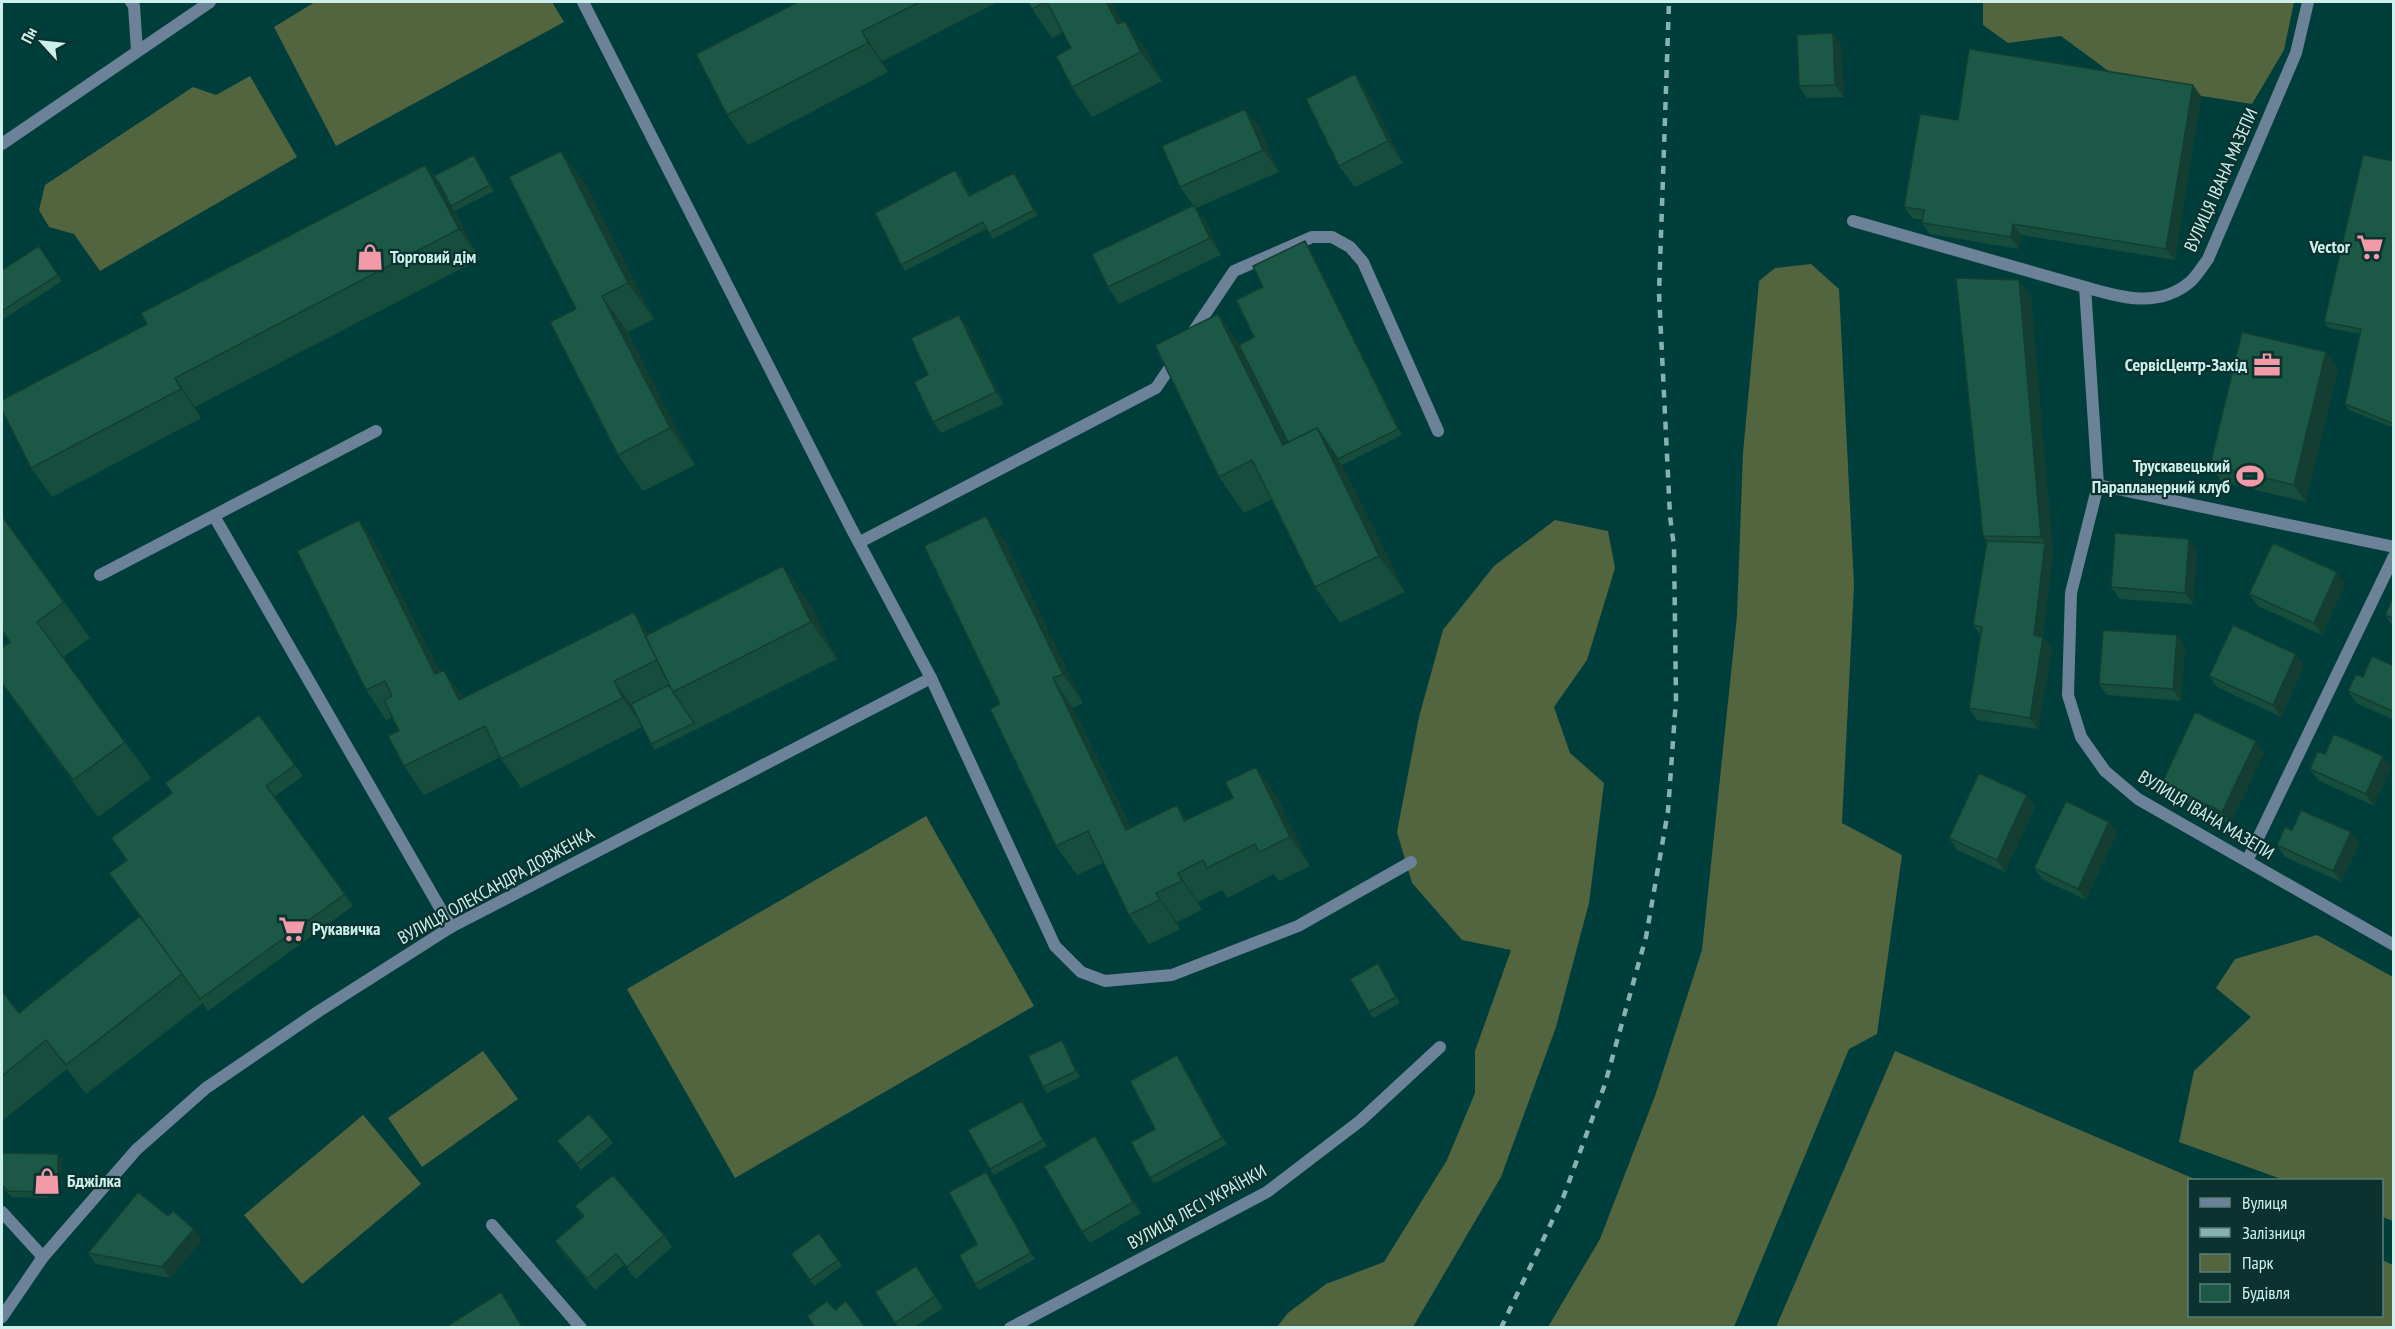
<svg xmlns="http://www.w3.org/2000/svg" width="2395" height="1329" viewBox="0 0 2395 1329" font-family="'PT Sans Narrow',sans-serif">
	<rect width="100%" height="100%" fill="#003e3b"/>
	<path fill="#53653e" d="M315,2H552L564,22L336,146L274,27Z
		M1983,2H2294L2284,50L2252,104L2126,84L2061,36L2008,43L1983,25Z
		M250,76L297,157L100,271L74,234L49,227L39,210L45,185L193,87L216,95Z
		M1811,264L1839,289L1854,585L1842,823L1902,855L1877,1034L1849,1049L1734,1327H1548L1600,1239L1655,1096L1702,950L1737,616L1743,453L1759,281L1775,268Z
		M1555,520L1608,531L1615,568L1587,660L1554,707L1570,753L1604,783L1589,903L1556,1027L1501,1177L1413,1327L1276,1328L1288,1313L1326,1284L1384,1262L1447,1160L1475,1093V1051L1511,950L1462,940L1412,883L1397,832L1419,717L1443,630L1494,566Z
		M926,816L1034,1006L735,1178L627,989Z
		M2317,935L2393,977V1221L2382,1217V1180H2284L2179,1142L2194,1071L2251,1017L2216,988L2235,959Z
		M483,1051L518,1099L422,1167L388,1118Z
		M1895,1051L2197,1180H2190V1316H2382V1260L2393,1265V1327H1776Z
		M363,1115L421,1184L302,1284L244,1215Z"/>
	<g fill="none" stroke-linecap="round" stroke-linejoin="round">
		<path stroke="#6c8298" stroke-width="12" d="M131,2L134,6L137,51
			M2308,2L2296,53L2208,259C2202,267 2197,276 2190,282C2158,309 2120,297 2085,287L2098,485L2071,593L2068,695L2081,737L2105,771L2138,799L2394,945
			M1853,221L2085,287
			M1191,335L1234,271L1312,237H1332L1350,247L1363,262L1438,431
			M2098,485L2394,547
			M214,516L451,927
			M860,542L1156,388L1177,357
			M100,575L376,431
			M931,678L1055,946L1081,972L1105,981L1172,975L1298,926L1411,862
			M2247,861L2394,556
			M2,1212L43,1257
			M492,1225L581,1328"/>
		<path stroke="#6c8298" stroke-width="12" d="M2,1317L43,1257L136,1150L206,1088L319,1011L451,927L931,678L850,526L583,2
			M1010,1328L1267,1192L1360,1121L1440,1047"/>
		<path stroke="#6c8298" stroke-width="12" d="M2,144L210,2"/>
		<path stroke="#87b2af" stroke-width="4.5" stroke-dasharray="8 8" stroke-linecap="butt" d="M1501,1328L1563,1198L1605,1084L1646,937L1668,811L1676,699L1674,547L1670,516L1659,293L1669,2"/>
	</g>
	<path fill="#174d3c" d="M798,2H998L882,61L888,72L748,145L727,115Z
		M1028,2H1111L1122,22L1125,21L1146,50L1162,81L1092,117L1072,87L1071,48L1063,32L1052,38L1032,9Z
		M1841,45L1844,97L1807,98L1799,86Z
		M1370,96L1403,163L1355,187L1339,166Z
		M2201,96L2175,260L2021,235L2019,249L1930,234L1922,223V220L1912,218L1904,207L1958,120Z
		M1245,109L1261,130L1279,172L1196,208L1206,221L1221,255L1119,304L1108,287L1193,205L1180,187Z
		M561,151L587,187L654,319L628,332L695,465L643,491L618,455Z
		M478,161L494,191L455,211L480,259L195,407L201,418L52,497L31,468L147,324L425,165L434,176Z
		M2394,161V428L2349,410L2345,404L2360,334L2329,328L2324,322Z
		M960,176L970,196L1018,178L1038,215L993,239L986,229L905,271L901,265Z
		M39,246L62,281L2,320V270Z
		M1309,247L1402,435L1342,465L1405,592L1340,623L1315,587L1272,499L1244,513L1219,477L1218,314L1239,345L1254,337L1263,287Z
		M2019,280L2031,297L2053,554L2043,637L2052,648L2038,729L1977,720L1969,708L1981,636L1973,625L1987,541L1983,536Z
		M967,327L1004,404L941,433L933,422L928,375Z
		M2338,369L2306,502L2222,482L2210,465Z
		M2,516L90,638L63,657L151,778L98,817L2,684V648L9,642L2,632Z
		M986,516L1007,545L1083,703L1073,708L1131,827L1186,819L1277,796L1310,866L1279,881L1274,874L1228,898L1222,890L1198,902L1202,910L1177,922L1180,929L1149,944L1129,915L1103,863L1077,875L1056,846L1000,704Z
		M359,520L379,550L440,672L464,698L649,633L809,602L837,659L655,750L651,744L642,727L521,788L500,757L424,795L404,766L399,731L392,717L386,720L366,690Z
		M2197,550L2193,604L2120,599L2111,587Z
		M2345,584L2322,635L2258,606L2249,594Z
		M2394,598V627L2385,615Z
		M2177,635L2185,647L2181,701L2107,695L2099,684Z
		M2296,654L2304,666L2281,717L2217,687L2209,676Z
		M2394,666V720L2356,703L2348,691Z
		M259,715L303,776L274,797L353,906L208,1011L203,1003L86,1094L67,1069L2,1121V991L19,1013L140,916L172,793Z
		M2256,741L2264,753L2230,824L2170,795L2162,783Z
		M2325,754L2392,767L2374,806L2318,780L2310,769Z
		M2027,795L2035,807L2005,872L1957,850L1949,838Z
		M2109,822L2117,833L2086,900L2042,879L2034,868Z
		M2292,830L2351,832L2359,844L2341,882L2285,857L2277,845Z
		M1382,969L1400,1003L1373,1018L1369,1012Z
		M1062,1040L1066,1046L1080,1077L1047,1093L1043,1087Z
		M1181,1061L1227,1144L1154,1184L1150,1178L1155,1129Z
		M1022,1101L1026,1107L1047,1146L994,1175L990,1169Z
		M609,1137L613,1143L581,1170L557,1141Z
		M1103,1148L1141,1213L1090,1243L1082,1232Z
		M2,1153L58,1154L62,1160V1185L48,1198L12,1197L2,1188Z
		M990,1178L1035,1259L979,1290L975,1284L977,1244Z
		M575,1206L664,1235L672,1247L636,1279L624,1265L595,1290L563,1253L555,1241L583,1217Z
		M819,1233L842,1266L814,1286L791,1254Z
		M202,1240L170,1278L96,1264L88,1253Z
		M916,1266L943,1308L913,1328H899L875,1292Z"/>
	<path fill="#133e31" d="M1106,2H1111L1114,6L1139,54L1118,24Z
		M1125,21L1146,50L1162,81L1141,52Z
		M862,31L882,61L888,72L868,43Z
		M1833,33L1841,45L1844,97L1835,85Z
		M1355,74L1370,96L1403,163L1388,141Z
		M2193,85L2201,96L2175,260L2166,249Z
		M1245,109L1261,130L1279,172L1263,150Z
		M561,151L587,187L654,319L628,283Z
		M474,155L478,161L494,191L490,185Z
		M425,165L446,194L451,206L455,211L480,259L459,229Z
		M1014,173L1018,178L1038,215L1034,210Z
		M1194,205L1206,221L1221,255L1210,238Z
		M2013,224L2021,235L2019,249L2011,237Z
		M1305,241L1309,247L1402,435L1398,429Z
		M2019,280L2031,297L2053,554L2043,637L2052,648L2038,729L2030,718L2034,635L2045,543L2041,537Z
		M602,296L628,332L695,465L670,428Z
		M1218,314L1243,350L1305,475L1283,445Z
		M959,315L967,327L1004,404L996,392Z
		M2326,352L2338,369L2306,502L2294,485Z
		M175,378L195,407L201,418L181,389Z
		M1317,428L1342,465L1405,592L1379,556Z
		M986,516L1007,545L1083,703L1063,674Z
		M359,520L379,550L456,704L435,674Z
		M2189,539L2197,550L2193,604L2185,593Z
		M783,566L809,602L837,659L811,622Z
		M2337,572L2345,584L2322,635L2314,623Z
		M634,612L655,641L658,659Z
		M2177,635L2185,647L2181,701L2173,689Z
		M2296,654L2304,666L2281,717L2273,705Z
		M444,670L465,699L480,729L459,700Z
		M1053,678L1073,708L1146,859L1126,830Z
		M614,681L635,710L643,727L623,698Z
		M2256,741L2264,753L2230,824L2222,812Z
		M2383,756L2392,767L2374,806L2366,794Z
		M1256,767L1277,796L1310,866L1290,837Z
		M2027,795L2035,807L2005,872L1997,860Z
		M1177,805L1197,835L1184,821Z
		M2109,822L2117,833L2086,900L2078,889Z
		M2351,832L2359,844L2341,882L2333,871Z
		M1178,873L1198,902L1202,910L1182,881Z
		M1156,893L1177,922L1180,929L1160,900Z
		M1378,963L1382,969L1400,1003L1396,997Z
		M1062,1040L1066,1046L1080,1077L1076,1071Z
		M1177,1055L1181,1061L1227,1144L1222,1138Z
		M1022,1101L1026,1107L1047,1146L1043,1140Z
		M1095,1136L1103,1148L1141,1213L1133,1202Z
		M58,1154L62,1160V1185L58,1179Z
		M986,1172L990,1178L1035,1259L1031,1253Z
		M194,1229L202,1240L170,1278L162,1267Z"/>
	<path fill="#1b5946" stroke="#133e31" stroke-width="1.5" d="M798,2H920L862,31L868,43L727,115L696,54Z
		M1028,2H1046L1032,9Z
		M1047,2H1106L1118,24L1125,21L1141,52L1072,87L1056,56L1071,48Z
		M1833,33L1835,85L1799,86L1797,35Z
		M1969,49L2193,85L2166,249L2013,224L2011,237L1922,223L1924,210L1904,207L1920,114L1958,120Z
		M1355,74L1388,141L1339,166L1306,99Z
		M1245,109L1263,150L1180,187L1162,146Z
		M561,151L628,283L602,296L670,428L618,455L550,322L576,309L509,177Z
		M474,155L490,185L451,206L442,188L434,176Z
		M2363,155L2394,161V424L2345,404L2361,329L2324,322Z
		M425,165L459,229L175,378L181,389L31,468L2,410V400L147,324L141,313Z
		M955,170L969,196L1014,173L1034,210L989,233L983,222L901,265L875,213Z
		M1194,205L1210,238L1108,287L1092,254Z
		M1305,241L1398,429L1338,459L1317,428L1288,442L1239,345L1254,337L1236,300L1263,287L1253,266Z
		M39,246L58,275L2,311V270Z
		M1956,278L2019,280L2041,537L1983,536Z
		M1218,314L1283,445L1317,428L1379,556L1315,587L1252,460L1219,477L1155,345Z
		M959,315L996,392L933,422L914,382L928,375L911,338Z
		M2242,332L2326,352L2294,485L2210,465Z
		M2,516L64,602L37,622L125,742L73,780L2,683V648L10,642L2,630Z
		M986,516L1063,674L1053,678L1126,830L1177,805L1184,821L1233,798L1225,782L1256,767L1290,837L1259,852L1255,844L1207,868L1203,860L1178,873L1182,881L1156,893L1160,900L1129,915L1088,831L1056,846L990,709L1000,704L924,546Z
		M359,520L435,674L444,670L459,700L634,612L657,660L614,681L623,698L501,759L485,726L404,766L388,736L399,731L384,700L392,696L385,681L366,690L297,551Z
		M2115,533L2189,539L2185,593L2111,587Z
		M1987,541L2045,543L2034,635L2043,637L2030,718L1969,708L1982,627L1973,625Z
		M2273,543L2337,572L2314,623L2249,594Z
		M783,566L811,622L673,692L645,636Z
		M2393,597L2394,598V619L2385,615Z
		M2233,625L2296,654L2273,705L2209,676Z
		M2103,630L2177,635L2173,689L2099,684Z
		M2372,656L2394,666V712L2348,691L2356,674L2363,677Z
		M669,685L673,692L694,723L651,744L631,704Z
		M2195,712L2256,741L2222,812L2162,783Z
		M259,715L295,765L266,786L345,894L200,999L109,873L127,860L111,838L172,793L165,783Z
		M2334,734L2383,756L2366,794L2310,769L2318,751L2325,754Z
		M1979,773L2027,795L1997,860L1949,838Z
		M2066,801L2109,822L2078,889L2034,868Z
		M2301,810L2351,832L2333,871L2277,845L2285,827L2292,830Z
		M140,916L182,974L66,1065L46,1040L2,1076V991L19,1013Z
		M1378,963L1396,997L1369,1012L1350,979Z
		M1062,1040L1076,1071L1043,1087L1028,1056Z
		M1177,1055L1222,1138L1150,1178L1131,1142L1155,1129L1130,1081Z
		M1022,1101L1043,1140L990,1169L968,1130Z
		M589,1114L609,1137L577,1164L557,1141Z
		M1095,1136L1133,1202L1082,1232L1044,1166Z
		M2,1153L58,1154V1179L44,1192L8,1191L2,1185Z
		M986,1172L1031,1253L975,1284L959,1255L977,1244L949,1192Z
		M613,1175L664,1235L627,1267L616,1254L587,1279L555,1241L584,1216L575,1206Z
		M138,1192L168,1216L173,1211L194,1229L162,1267L88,1253Z
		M819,1233L838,1260L810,1280L791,1254Z
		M916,1266L935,1296L895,1323L875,1292Z
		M501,1292L523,1328H444Z
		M827,1301L835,1310L846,1301L866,1328H812L814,1326L807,1316Z"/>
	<defs>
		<symbol id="supermarket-bare" viewBox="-9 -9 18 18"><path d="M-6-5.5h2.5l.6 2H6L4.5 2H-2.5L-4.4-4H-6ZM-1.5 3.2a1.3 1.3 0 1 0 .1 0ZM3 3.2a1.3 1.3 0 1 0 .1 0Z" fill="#f39aa9" stroke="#0b322f" stroke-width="2.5" paint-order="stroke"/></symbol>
		<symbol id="shop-bare" viewBox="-9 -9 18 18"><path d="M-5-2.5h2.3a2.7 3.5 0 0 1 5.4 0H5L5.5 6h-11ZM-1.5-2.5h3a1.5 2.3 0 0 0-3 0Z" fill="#f39aa9" stroke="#0b322f" stroke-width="2.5" paint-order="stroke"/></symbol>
		<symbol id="office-bare" viewBox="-9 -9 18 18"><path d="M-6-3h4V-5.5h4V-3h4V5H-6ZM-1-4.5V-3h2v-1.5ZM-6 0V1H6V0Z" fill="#f39aa9" stroke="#0b322f" stroke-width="2.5" paint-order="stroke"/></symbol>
		<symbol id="stadium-bare" viewBox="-9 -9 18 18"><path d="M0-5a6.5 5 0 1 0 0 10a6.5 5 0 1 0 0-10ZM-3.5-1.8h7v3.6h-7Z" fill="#f39aa9" stroke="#0b322f" stroke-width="2.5" paint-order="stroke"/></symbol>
	</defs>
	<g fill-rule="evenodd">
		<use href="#supermarket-bare" x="2351" y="228" width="38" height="38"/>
		<use href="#shop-bare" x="351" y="238" width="38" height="38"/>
		<use href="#office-bare" x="2248" y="346" width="38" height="38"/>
		<use href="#stadium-bare" x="2231" y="457" width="38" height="38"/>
		<use href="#supermarket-bare" x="273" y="910" width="38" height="38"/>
		<use href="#shop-bare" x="28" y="1162" width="38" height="38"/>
	</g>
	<g text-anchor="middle" stroke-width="4.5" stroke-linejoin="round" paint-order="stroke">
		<g font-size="18" fill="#cef0ec" stroke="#0b322f">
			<text transform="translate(2221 180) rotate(-66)" y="6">ВУЛИЦЯ ІВАНА МАЗЕПИ</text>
			<text transform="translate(2206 815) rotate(31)" y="6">ВУЛИЦЯ ІВАНА МАЗЕПИ</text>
			<text transform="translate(496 886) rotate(-29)" y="6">ВУЛИЦЯ ОЛЕКСАНДРА ДОВЖЕНКА</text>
			<text transform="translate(1197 1207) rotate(-29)" y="6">ВУЛИЦЯ ЛЕСІ УКРАЇНКИ</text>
		</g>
		<g font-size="18" font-weight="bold" fill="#cef0ec" stroke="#0b322f" text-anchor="end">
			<text x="2350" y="253">Vector</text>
			<text x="390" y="263" text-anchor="start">Торговий дім</text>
			<text x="2247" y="371">СервісЦентр-Захід</text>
			<text x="2230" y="472">Трускавецький<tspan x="2230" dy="21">Парапланерний клуб</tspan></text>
			<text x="312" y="935" text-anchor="start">Рукавичка</text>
			<text x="67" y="1187" text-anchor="start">Бджілка</text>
		</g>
	</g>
	<rect width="2395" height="1329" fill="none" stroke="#cef0ec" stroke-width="6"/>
	<rect x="2188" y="1179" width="195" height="138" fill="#0b322f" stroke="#597e7b" stroke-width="1.5"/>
	<rect x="2200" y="1198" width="30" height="9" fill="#6c8298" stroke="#597e7b" stroke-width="1.5"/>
	<text x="2242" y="1209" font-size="18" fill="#cef0ec">Вулиця</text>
	<rect x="2200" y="1228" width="30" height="9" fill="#87b2af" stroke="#597e7b" stroke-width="1.5"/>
	<text x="2242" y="1239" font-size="18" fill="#cef0ec">Залізниця</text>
	<rect x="2200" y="1254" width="30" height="18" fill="#53653e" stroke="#597e7b" stroke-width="1.5"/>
	<text x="2242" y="1269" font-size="18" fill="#cef0ec">Парк</text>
	<rect x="2200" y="1284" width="30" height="18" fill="#1b5946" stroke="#597e7b" stroke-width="1.5"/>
	<text x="2242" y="1299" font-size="18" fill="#cef0ec">Будівля</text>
	<g transform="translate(42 42) rotate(297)" stroke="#0b322f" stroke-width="4.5" paint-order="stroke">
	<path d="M0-4.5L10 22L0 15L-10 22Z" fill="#cef0ec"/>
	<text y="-9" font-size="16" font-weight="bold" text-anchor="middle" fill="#cef0ec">Пн</text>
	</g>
</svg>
